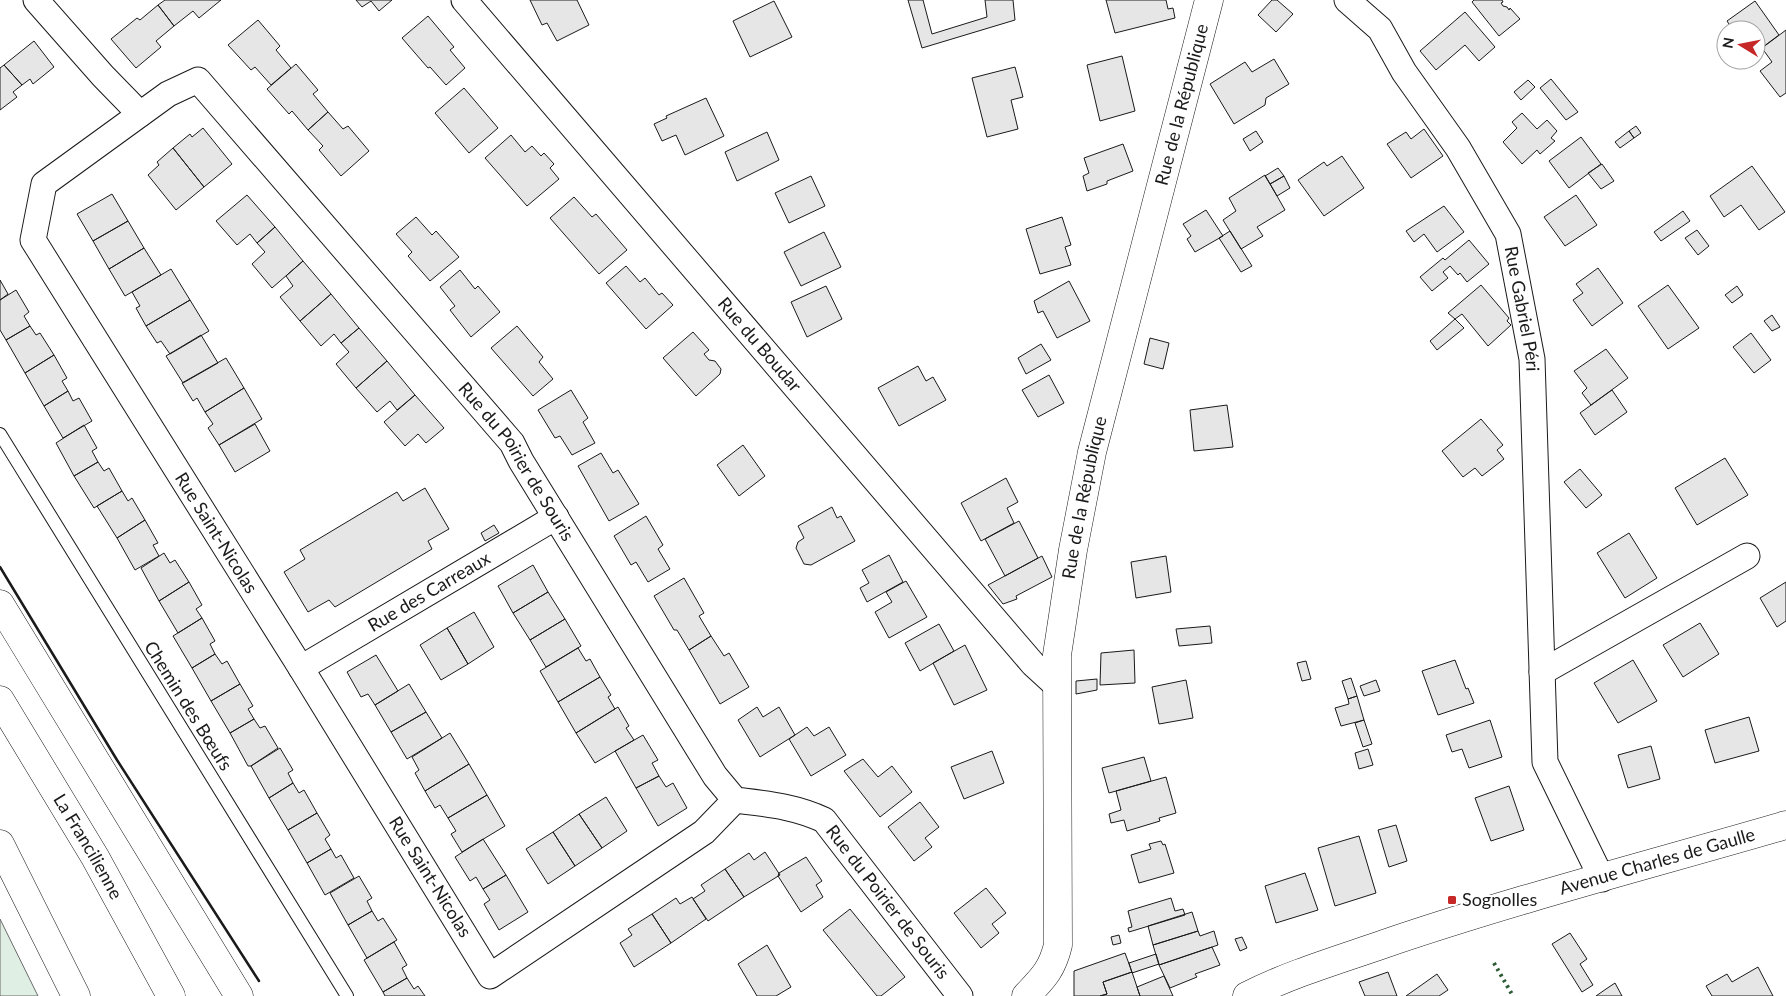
<svg xmlns="http://www.w3.org/2000/svg" width="1786" height="996" viewBox="0 0 1786 996" font-family="Lato,sans-serif">
	<rect width="100%" height="100%" fill="#fff"/>
	<path fill="#e0efe3" stroke="#6a6a6a" d="M0,919L38,996H0Z"/>
	<path fill="#e6e6e6" stroke="#1a1a1a" d="M165,0H221L199,18L193,11L174,26L158,5Z
		M356,0H392L379,11L371,1L362,7Z
		M530,0H577L589,25L557,41L547,23L542,25Z
		M908,0H923L932,34L987,17L985,0H1013L1015,20L922,48Z
		M1106,0H1166L1168,9L1173,8L1175,18L1115,33Z
		M1272,0H1277L1293,14L1276,32L1258,15Z
		M1474,0H1502L1503,2L1501,3L1503,6L1507,7L1509,10L1510,8L1520,19L1499,36L1472,2Z
		M774,1L792,37L750,57L733,21Z
		M1755,1L1779,35L1756,52V30H1733L1727,21Z
		M158,5L174,26L156,41L161,47L136,68L111,39L137,18L140,20Z
		M1465,12L1495,47L1479,61L1465,45L1436,70L1420,51Z
		M428,16L454,47L450,50L465,68L446,85L430,67L428,68L402,38Z
		M258,20L280,46L276,50L291,68L271,85L255,67L251,70L228,45Z
		M1786,30V93L1780,97L1760,71L1772,62L1762,48Z
		M34,41L54,67L33,84L30,79L22,85L4,65Z
		M1122,56L1135,111L1100,121L1087,65Z
		M1274,59L1289,84L1266,98L1265,105L1234,124L1210,84L1245,62L1252,72Z
		M296,64L318,90L313,94L328,112L308,130L292,111L289,114L267,89Z
		M4,65L22,85L13,92L17,97L0,110V68Z
		M1015,67L1023,97L1011,100L1018,129L987,137L972,78Z
		M1551,79L1578,112L1566,120L1540,88Z
		M1528,80L1535,87L1521,100L1514,92Z
		M464,88L498,128L469,153L435,113Z
		M706,98L724,136L685,155L676,135L662,141L654,124L667,118L666,116Z
		M328,112L343,129L348,126L369,151L341,176L319,150L323,146L308,130Z
		M1522,113L1537,129L1547,120L1557,131L1551,138L1555,141L1540,154L1537,150L1522,164L1503,142L1517,128L1512,122Z
		M1636,126L1641,133L1634,138L1629,131Z
		M203,128L232,164L204,187L173,148L190,134L192,137Z
		M1424,129L1443,156L1411,178L1387,144L1406,132L1411,139Z
		M1256,131L1263,142L1250,151L1243,139Z
		M1629,131L1634,138L1620,148L1615,142Z
		M767,132L779,160L737,181L725,152Z
		M511,135L525,152L532,146L541,156L544,153L554,164L550,168L559,179L527,206L485,158Z
		M1581,137L1601,164L1569,188L1549,161Z
		M1123,144L1133,171L1107,181V184L1087,191L1083,176L1089,173L1084,158Z
		M173,148L204,187L176,210L148,175L159,165L157,162Z
		M1342,156L1364,188L1324,216L1298,180L1324,162L1327,166Z
		M1602,164L1614,181L1601,189L1588,173Z
		M1752,166L1785,212L1759,230L1741,205L1724,217L1710,196Z
		M1278,168L1284,176L1270,184L1265,176Z
		M1265,175L1285,210L1257,227L1263,236L1241,249L1223,220L1236,211L1229,198Z
		M811,176L825,206L789,223L775,193Z
		M1284,176L1290,188L1277,196L1270,184Z
		M112,194L128,221L93,241L77,214Z
		M247,195L275,227L257,243L250,234L237,245L216,221Z
		M1576,195L1597,225L1565,246L1544,217Z
		M574,197L592,217L596,214L627,250L599,274L550,218Z
		M1444,206L1464,232L1437,252L1424,234L1414,242L1406,231Z
		M1206,210L1223,236L1195,252L1187,239L1191,236L1183,224Z
		M1683,211L1690,221L1661,241L1654,232Z
		M416,217L432,235L436,231L459,257L430,281L408,256L412,252L396,234Z
		M1062,217L1071,245L1065,247L1071,265L1040,274L1026,229Z
		M128,221L144,248L109,269L93,241Z
		M275,227L303,261L272,288L252,264L265,252L257,243Z
		M1697,230L1709,246L1698,255L1685,238Z
		M1230,231L1252,266L1241,272L1219,238Z
		M824,232L841,267L801,286L784,252Z
		M1469,240L1489,264L1467,282L1460,273L1458,275L1450,266L1443,272L1448,278L1432,291L1420,277L1443,258L1445,260Z
		M144,248L161,275L125,296L109,269Z
		M303,261L331,294L300,321L280,297L293,286L286,276Z
		M626,266L640,282L645,278L659,295L662,293L673,305L646,329L606,283Z
		M1598,268L1623,303L1592,326L1573,300L1583,293L1576,284Z
		M171,269L190,300L146,326L136,308L140,306L132,292Z
		M460,270L475,289L478,286L500,312L471,337L450,310L455,306L440,287Z
		M0,280L8,294L0,300Z
		M1069,281L1090,321L1057,338L1043,311L1038,313L1034,301Z
		M1481,285L1509,318L1507,321L1511,325L1488,346L1462,314L1455,319L1448,313Z
		M1668,285L1699,328L1668,349L1638,306Z
		M826,286L842,319L807,337L791,302Z
		M1737,286L1743,295L1732,303L1725,295Z
		M16,290L29,312L24,316L30,326L6,340L0,330V300Z
		M331,294L359,328L341,343L334,334L321,346L300,321Z
		M190,300L209,331L170,354L161,341L157,343L146,326Z
		M1772,315L1780,327L1772,331L1764,321Z
		M1455,319L1464,328L1437,350L1430,341Z
		M30,326L36,335L40,333L54,355L25,373L6,340Z
		M517,326L543,357L539,362L553,379L533,396L491,348Z
		M359,328L387,361L356,388L336,364L349,352L341,343Z
		M693,332L709,350L704,354L709,360L715,361L721,369L720,374L696,396L663,358Z
		M1751,333L1771,360L1754,373L1733,347Z
		M201,335L218,363L183,383L166,356Z
		M1150,338L1169,343L1163,369L1144,364Z
		M1041,344L1051,360L1026,374L1018,358Z
		M1606,349L1628,378L1591,405L1582,393L1587,388L1574,371Z
		M54,355L67,378L62,381L68,391L44,406L25,373Z
		M226,358L244,388L205,412L197,398L193,401L182,383Z
		M387,361L415,395L397,410L390,401L377,412L356,388Z
		M918,366L926,381L933,377L946,400L899,426L878,388Z
		M1049,375L1064,403L1038,417L1022,390Z
		M244,388L262,419L219,445L208,428L213,424L205,412Z
		M571,390L588,418L583,422L595,443L572,455L560,436L555,438L538,410Z
		M1612,390L1627,412L1595,435L1580,413Z
		M68,391L73,401L79,398L92,421L63,438L44,406Z
		M415,395L444,428L426,443L418,434L405,446L384,422Z
		M1227,405L1233,447L1194,451L1190,410Z
		M1481,419L1503,445L1497,450L1504,459L1482,476L1475,468L1463,477L1442,451Z
		M255,424L270,451L235,472L219,445Z
		M84,425L97,448L92,451L98,462L74,476L56,443Z
		M743,445L765,476L739,496L717,465Z
		M601,453L613,473L618,470L639,504L609,521L578,466Z
		M1725,458L1748,495L1697,525L1675,488Z
		M98,462L104,471L109,468L122,491L94,508L74,476Z
		M1580,469L1602,495L1586,508L1564,482Z
		M1006,478L1018,502L1007,508L1014,523L981,541L961,503Z
		M425,488L449,529L428,541L432,549L335,607L329,600L308,612L284,572L305,559L300,550L397,492L403,501Z
		M122,491L128,501L132,498L145,520L117,538L97,506Z
		M832,507L837,518L841,516L855,541L811,565L804,564L796,548L798,542L804,538L798,526Z
		M646,516L663,545L658,549L670,569L648,582L636,562L631,565L614,536Z
		M145,520L158,543L153,545L159,556L135,570L117,538Z
		M1019,521L1038,558L1005,576L985,539Z
		M494,525L499,533L485,541L481,533Z
		M1629,533L1657,578L1625,598L1597,553Z
		M164,553L170,563L175,560L189,582L159,601L141,568Z
		M889,555L903,582L867,602L860,588L869,583L862,570Z
		M1042,556L1052,577L1016,596L1017,599L1003,604L988,585Z
		M1166,556L1171,592L1136,598L1131,562Z
		M533,565L548,592L513,613L498,586Z
		M684,578L704,613L699,616L711,636L689,650L677,630H674L654,596Z
		M906,581L927,617L889,638L875,612L892,602L886,592Z
		M189,582L202,605L196,609L202,618L178,633L159,601Z
		M1786,582V621L1777,627L1760,598Z
		M548,592L565,619L530,640L513,613Z
		M474,612L494,647L468,664L447,628Z
		M202,618L215,641L210,644L215,654L192,668L173,636Z
		M565,619L581,646L546,667L530,640Z
		M1700,623L1719,654L1683,677L1663,645Z
		M939,624L954,651L920,671L905,643Z
		M1210,626L1212,643L1179,646L1176,629Z
		M447,628L468,664L441,680L420,645Z
		M711,636L724,656L729,653L749,687L720,704L689,650Z
		M965,645L987,690L954,705L933,663Z
		M578,648L586,661L590,659L600,677L558,702L540,671Z
		M1134,650L1135,683L1100,685L1101,653Z
		M215,654L222,664L227,661L240,684L211,701L192,668Z
		M376,655L398,691L375,705L368,694L361,697L347,672Z
		M1455,660L1466,689L1468,688L1474,703L1438,715L1422,671Z
		M1633,660L1657,701L1618,723L1594,683Z
		M1306,661L1311,679L1302,681L1297,663Z
		M600,677L611,695L608,697L615,709L576,733L558,702Z
		M1351,678L1357,696L1348,699L1342,681Z
		M1097,679V690L1076,694V681Z
		M1186,680L1193,718L1159,724L1152,687Z
		M1376,680L1380,691L1364,696L1360,686Z
		M240,684L253,706L248,709L254,719L230,733L211,701Z
		M409,684L426,712L391,732L375,705Z
		M1357,696L1364,720L1341,726L1335,708L1349,704L1348,699Z
		M618,707L629,726L626,728L634,740L595,763L576,733Z
		M757,707L763,717L779,707L795,735L760,757L738,720Z
		M426,712L442,738L407,759L391,732Z
		M1749,717L1759,751L1715,763L1705,730Z
		M254,719L260,728L265,726L278,748L251,766H248L230,733Z
		M1364,720L1372,744L1363,747L1355,723Z
		M1490,720L1502,757L1469,768L1462,749L1452,752L1446,735Z
		M807,727L814,736L829,727L846,755L811,776L789,739Z
		M450,733L469,764L425,791L415,773L419,770L412,757Z
		M643,735L658,760L652,763L659,776L636,788L615,751Z
		M1651,746L1660,779L1628,788L1618,755Z
		M280,748L293,770L288,773L293,783L269,798L251,766Z
		M1368,749L1373,765L1359,769L1355,753Z
		M992,751L1004,783L964,799L951,767Z
		M1144,757L1151,781L1109,793L1102,768Z
		M863,759L878,777L892,766L912,792L880,817L844,771Z
		M469,764L487,795L448,818L440,805L435,808L425,791Z
		M659,776L666,787L673,783L687,808L658,826L636,788Z
		M1166,777L1176,813L1159,818L1160,821L1127,831L1124,820L1111,823L1109,814L1121,810L1116,791Z
		M293,783L299,793L304,790L317,813L288,830L269,798Z
		M1509,786L1524,830L1491,841L1475,798Z
		M487,795L505,826L462,852L451,834L456,831L448,818Z
		M606,797L627,831L602,848L579,814Z
		M920,802L939,827L925,838L932,847L914,861L888,827Z
		M317,813L330,835L325,839L331,849L307,863L288,830Z
		M579,814L602,848L575,866L553,832Z
		M1396,825L1407,861L1389,867L1378,830Z
		M553,832L575,866L548,884L526,849Z
		M1359,836L1376,893L1335,906L1318,848Z
		M483,839L506,875L483,889L476,877L470,881L455,857Z
		M1161,841L1163,845L1165,844L1174,873L1139,883L1131,855L1151,849L1149,844Z
		M331,849L336,858L341,855L354,878L325,895L307,863Z
		M765,852L780,875L744,897L725,869L749,853L754,860Z
		M806,857L822,881L816,885L823,897L801,912L778,876L779,873Z
		M725,869L744,897L708,921L693,899L705,891L701,885Z
		M1305,873L1318,910L1276,923L1265,886Z
		M506,875L528,912L499,930L484,904L490,900L483,889Z
		M359,876L372,898L367,901L372,911L348,925L330,893Z
		M986,888L1006,913L992,924L999,933L981,948L954,913Z
		M692,897L706,919L671,943L652,914L676,898L680,904Z
		M1171,898L1175,911L1183,909L1185,915L1129,932L1128,928L1132,927L1128,911Z
		M850,909L905,977L881,996H877L823,930Z
		M372,911L378,921L383,918L397,940L367,958L348,925Z
		M1192,912L1198,931L1153,945L1148,926Z
		M652,914L671,943L634,967L620,943L632,935L628,929Z
		M1198,931L1200,936L1214,931L1218,945L1159,965L1153,945Z
		M1570,933L1587,959L1580,964L1593,985L1582,992L1552,944Z
		M1119,935L1121,943L1113,945L1111,937Z
		M1242,937L1247,948L1240,951L1235,939Z
		M394,942L407,965L402,968L407,978L383,992L364,960Z
		M767,945L791,987L776,996H757L738,964Z
		M1212,947L1220,965L1195,974L1197,977L1170,988L1159,965Z
		M1125,953L1132,972L1103,982L1107,994L1100,996H1074V971Z
		M1156,954L1159,964L1132,973L1129,963Z
		M1758,967L1773,996H1712L1706,986L1727,974L1732,982Z
		M1132,972L1140,996H1100L1107,994L1103,982Z
		M1388,972L1397,996H1365L1359,982Z
		M1437,974L1448,990L1439,996H1406Z
		M1164,976L1173,996H1140L1137,987Z
		M407,978L414,989L418,986L425,996H385L383,992Z
		M1615,983L1622,996H1596L1606,989Z"/>
	<g fill="none" stroke-linecap="round" stroke-linejoin="round">
		<defs>
			<path id="lane" d="M0,434L347,996"/>
			<g id="street">
				<path d="M36,0L103,76L140,114"/>
				<path id="s1" d="M464,0L1033,664L1057,686"/>
				<path id="s2" d="M1347,0L1380,29L1404,72L1458,148L1508,234L1532,359L1545,762L1602,879"/>
				<path id="s3" d="M301,668L556,517"/>
				<path d="M1542,672L1747,556"/>
				<path id="s4" d="M735,800L704,832L490,976L301,668L33,240L44,184L168,94L198,80L512,443L521,461L715,776L735,800C767,804 794,806 824,820L960,996"/>
			</g>
			<g id="secondary">
				<path id="s5" d="M1026,996C1043,978 1052,970 1058,945L1057,655L1073,550L1092,452L1209,0"/>
			</g>
			<g id="primary">
				<path id="s6" d="M1247,996C1290,974 1338,960 1384,944C1516,899 1652,864 1786,825"/>
			</g>
			<g id="highway">
				<path d="M0,604L239,996"/>
				<path id="s7" d="M0,700L95,857L171,996"/>
				<path d="M0,844L76,996"/>
			</g>
		</defs>
		<use href="#lane" stroke="#1a1a1a" stroke-width="14"/>
		<use href="#street" stroke="#1a1a1a" stroke-width="27"/>
		<use href="#secondary" stroke="#1a1a1a" stroke-width="29"/>
		<use href="#primary" stroke="#1a1a1a" stroke-width="29"/>
		<use href="#highway" stroke="#1a1a1a" stroke-width="29"/>
		<use href="#lane" stroke="#fff" stroke-width="12"/>
		<use href="#street" stroke="#fff" stroke-width="25"/>
		<use href="#secondary" stroke="#fff" stroke-width="28"/>
		<use href="#primary" stroke="#fff" stroke-width="28"/>
		<use href="#highway" stroke="#fff" stroke-width="28"/>
		<path stroke="#2b5a34" stroke-width="4" stroke-dasharray="2.5 4" stroke-linecap="butt" d="M1494,963L1513,996"/>
		<path stroke="#1a1a1a" stroke-width="2.5" d="M0,567L117,760L259,981"/>
	</g>
	<rect fill="#c62828" stroke="#fff" stroke-width="2" x="1447" y="895" width="10" height="10" rx="2.5"/>
	<g text-anchor="middle" stroke-width="4" stroke-linejoin="round" paint-order="stroke">
		<g font-size="18" fill="#1a1a1a" stroke="#fff">
			<text dy="6" stroke="none"><textPath href="#s5" startOffset="916">Rue de la République</textPath></text>
			<text dy="6" stroke="none"><textPath href="#s2" startOffset="362">Rue Gabriel Péri</textPath></text>
			<text dy="6" stroke="none"><textPath href="#s1" startOffset="454">Rue du Boudar</textPath></text>
			<text dy="6" stroke="none"><textPath href="#s4" startOffset="1910">Rue du Poirier de Souris</textPath></text>
			<text dy="6" stroke="none"><textPath href="#s5" startOffset="511">Rue de la République</textPath></text>
			<text transform="translate(216 533) rotate(58)" y="6">Rue Saint-Nicolas</text>
			<text dy="6" stroke="none"><textPath href="#s3" startOffset="149">Rue des Carreaux</textPath></text>
			<text transform="translate(188 706) rotate(58)" y="6">Chemin des Bœufs</text>
			<text dy="6" stroke="none"><textPath href="#s7" startOffset="171">La Francilienne</textPath></text>
			<text dy="6" stroke="none"><textPath href="#s6" startOffset="432">Avenue Charles de Gaulle</textPath></text>
			<text transform="translate(430 877) rotate(58)" y="6">Rue Saint-Nicolas</text>
			<text dy="6" stroke="none"><textPath href="#s4" startOffset="2509">Rue du Poirier de Souris</textPath></text>
		</g>
		<g font-size="18" fill="#1a1a1a" stroke="#fff" text-anchor="start">
			<text x="1462" y="906">Sognolles</text>
		</g>
	</g>
	<g transform="translate(1741 45) rotate(280)"><circle r="24" fill="#ffffff" stroke="#a3a3a3"/>
	<path d="M0-4L9 19L0 12L-9 19Z" fill="#c62828"/>
	<text y="-8" font-size="14" font-weight="bold" text-anchor="middle" fill="#1a1a1a">N</text>
	</g>
</svg>
